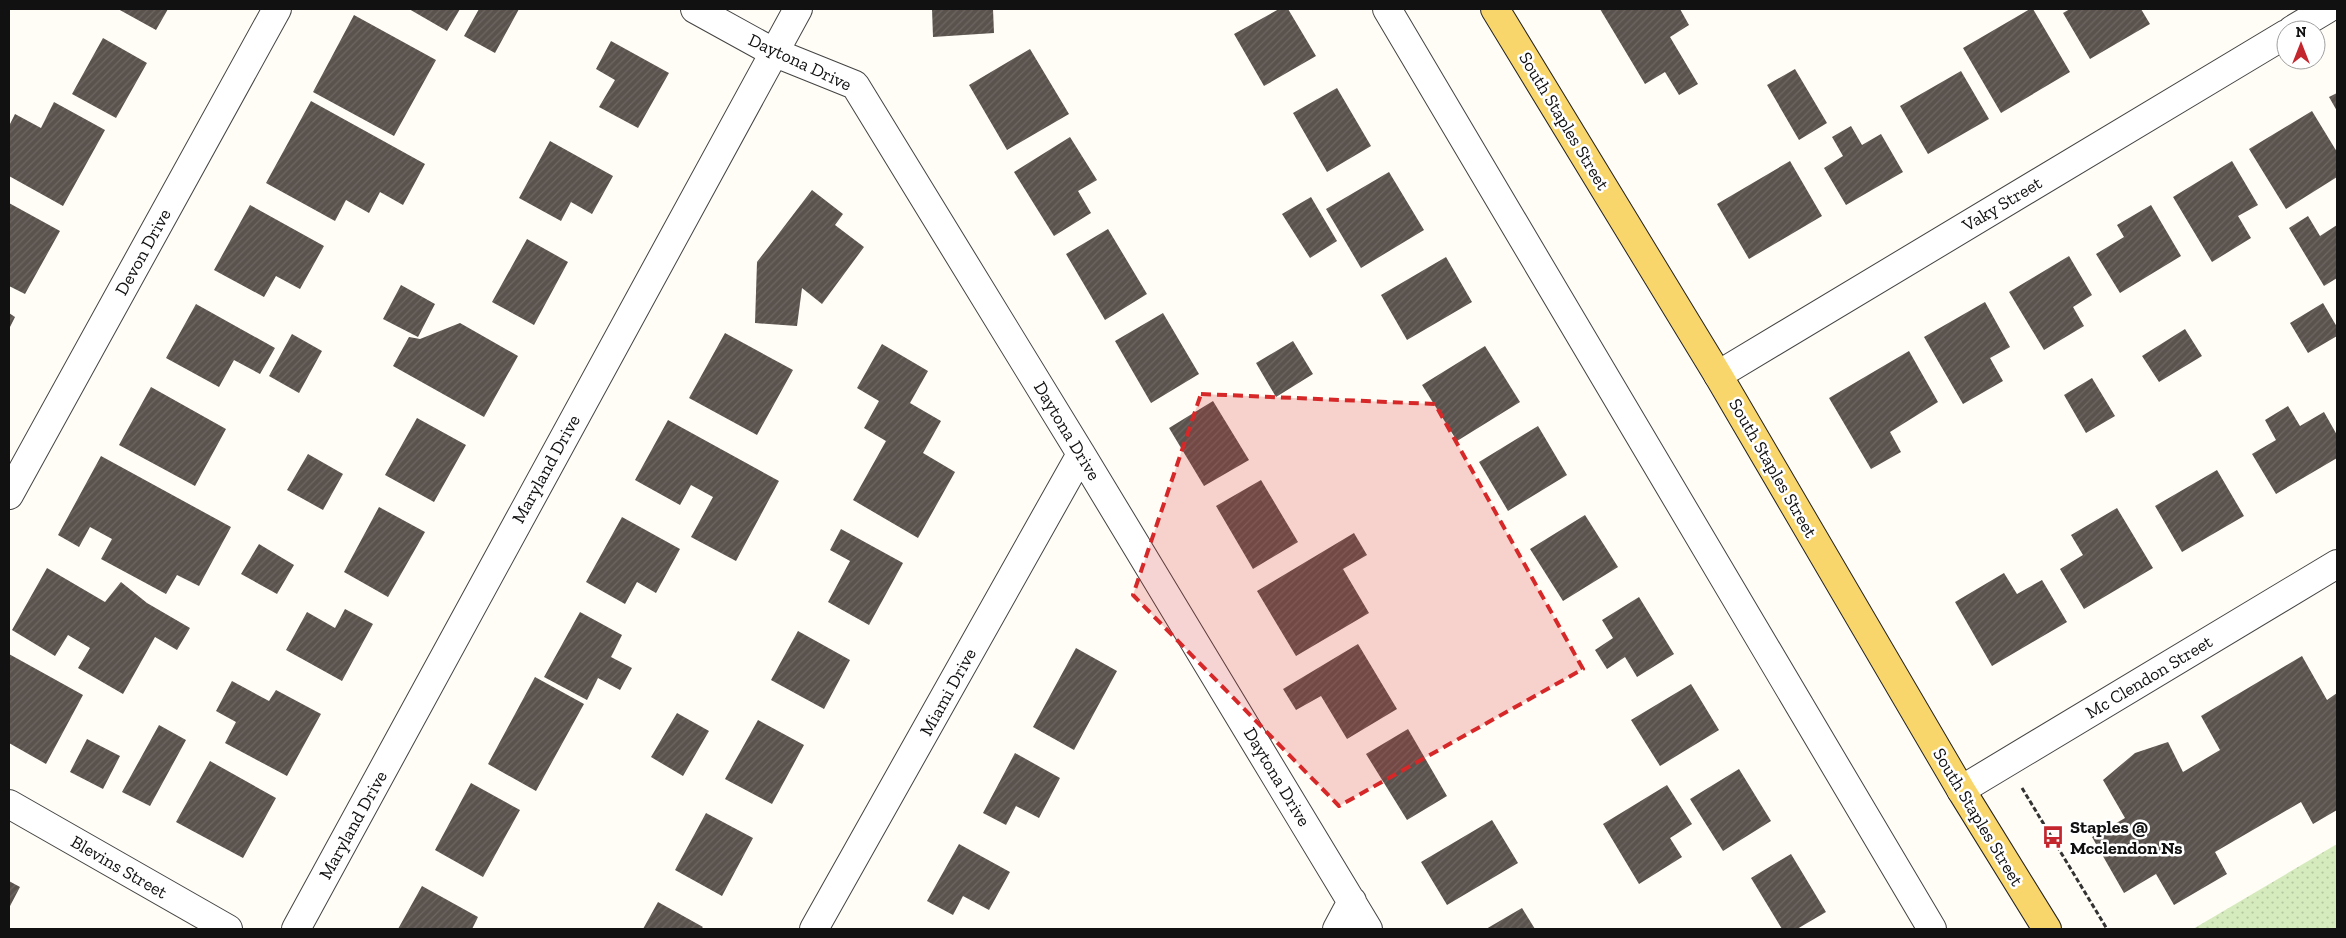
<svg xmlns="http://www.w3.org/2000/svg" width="2346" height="938" viewBox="0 0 2346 938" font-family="'Zilla Slab',serif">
	<defs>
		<pattern id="park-dots" width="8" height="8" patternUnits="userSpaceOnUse" patternTransform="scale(1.25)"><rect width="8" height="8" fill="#d5ebbd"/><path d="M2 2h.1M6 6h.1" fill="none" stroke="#b6c8a1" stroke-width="1.8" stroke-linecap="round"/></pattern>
		<pattern id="building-hatch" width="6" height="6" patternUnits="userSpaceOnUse" patternTransform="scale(1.25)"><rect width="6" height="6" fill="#5a524d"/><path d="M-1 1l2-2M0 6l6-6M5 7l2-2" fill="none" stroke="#6d6662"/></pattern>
	</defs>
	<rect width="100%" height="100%" fill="#fffdf5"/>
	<path fill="url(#park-dots)" d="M2337,844V929H2193Z"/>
	<path fill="url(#building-hatch)" d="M118,9H168L156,30Z
		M409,9H460L447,31Z
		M479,9H519L495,53L464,36Z
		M932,9H993L994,33L933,37Z
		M1279,9H1288L1316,56L1264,86L1234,34Z
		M1600,9H1680L1689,25L1670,37L1698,84L1679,95L1665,72L1645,84Z
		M2030,9H2033L2070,72L2001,113L1963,48Z
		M2070,9H2141L2150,24L2090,59L2063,13Z
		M354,15L436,60L394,136L313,92Z
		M103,38L147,63L116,118L72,94Z
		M611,41L669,73L638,128L599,107L615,80L596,69Z
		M1030,49L1069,114L1007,150L969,85Z
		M1795,69L1827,123L1799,140L1767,85Z
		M1961,71L1989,119L1928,154L1900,106Z
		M1337,88L1371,146L1327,172L1293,113Z
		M2337,93V111L2329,97Z
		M311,101L425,164L403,205L380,192L369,213L346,200L335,221L266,183Z
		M54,102L105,130L63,206L9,176V126L15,114L41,128Z
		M2312,111L2337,152V177L2286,209L2249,149Z
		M1851,126L1862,145L1881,134L1903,172L1846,205L1824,168L1843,156L1832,137Z
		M1070,137L1097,180L1078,191L1091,213L1054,236L1014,172Z
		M550,141L613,176L592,214L571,202L561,221L519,198Z
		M1790,161L1822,216L1749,259L1717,204Z
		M2232,161L2258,205L2238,216L2251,238L2212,262L2173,197Z
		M1389,172L1424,230L1361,268L1326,209Z
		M812,190L843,214L835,225L864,247L822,304L802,288L797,326L755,323L757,262Z
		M1311,197L1337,241L1310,258L1282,214Z
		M9,203L60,231L25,294L9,286Z
		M250,205L324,246L300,289L276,276L264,297L214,270Z
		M2151,205L2181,256L2120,293L2096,254L2124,237L2117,225Z
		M2308,216L2320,236L2337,225V278L2324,286L2289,228Z
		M1108,229L1147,294L1105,320L1066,254Z
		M527,239L568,262L534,325L492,302Z
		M2069,256L2092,295L2073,307L2084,326L2044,350L2009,292Z
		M1446,257L1472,302L1407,340L1381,295Z
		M401,285L435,304L418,337L383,319Z
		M1985,302L2010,347L1990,358L2003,381L1963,404L1924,337Z
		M2323,303L2337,327V336L2308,353L2290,323Z
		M196,304L275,348L260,374L234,360L219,387L166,358Z
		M9,313L15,317L9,329Z
		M1163,313L1199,374L1151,403L1115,341Z
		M460,323L518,356L484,417L393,366L409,337L420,339Z
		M2185,329L2202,356L2159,382L2142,356Z
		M725,333L793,370L757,435L689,398Z
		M292,334L322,351L299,393L269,376Z
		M1293,341L1313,374L1276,397L1256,363Z
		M882,344L928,371L910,403L941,421L923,453L955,472L918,538L853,500L886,441L864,428L879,401L857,388Z
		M1485,346L1520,402L1457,441L1422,385Z
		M1909,351L1938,402L1890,432L1901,452L1871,469L1829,398Z
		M2092,378L2115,416L2086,433L2064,395Z
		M151,387L226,429L195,486L119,445Z
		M1213,401L1249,460L1204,486L1169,428Z
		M2288,406L2300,426L2324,412L2337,435V458L2276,494L2252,454L2276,440L2265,420Z
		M417,418L466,445L434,502L385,475Z
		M668,420L779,481L736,561L691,537L713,497L691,485L680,505L635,480Z
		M1538,426L1567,475L1508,511L1479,462Z
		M308,454L343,474L323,510L287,490Z
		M101,456L231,527L199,586L177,575L166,594L101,559L112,539L90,527L79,547L58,535Z
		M2217,470L2244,516L2182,552L2155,506Z
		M1261,480L1298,542L1253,569L1216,506Z
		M379,507L425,532L388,597L344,572Z
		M2117,508L2153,568L2084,609L2060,569L2083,555L2071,535Z
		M1585,515L1618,567L1563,601L1530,549Z
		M622,517L680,549L656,593L637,582L625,604L586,582Z
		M841,529L903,563L869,625L828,602L850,561L830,550Z
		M1354,533L1367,555L1343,569L1369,613L1296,656L1257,591Z
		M259,544L294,565L277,594L241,574Z
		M47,568L105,602L121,582L147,603L190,628L177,650L155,637L123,694L78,668L90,648L68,635L55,656L12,630Z
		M2004,573L2017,594L2042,580L2067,622L1992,666L1955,602Z
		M1639,597L1674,654L1637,677L1625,657L1607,669L1595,650L1613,638L1602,620Z
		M345,609L373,624L342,681L286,650L307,612L335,628Z
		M580,612L622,635L611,657L632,668L620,690L598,678L587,700L544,677Z
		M798,631L850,660L824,709L771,680Z
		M1358,644L1397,709L1347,739L1321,696L1296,710L1283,689Z
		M1076,648L1117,671L1074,750L1033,727Z
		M9,654L83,695L46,764L9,743Z
		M2302,656L2327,700L2337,693V810L2313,824L2301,802L2215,852L2227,874L2174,905L2156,874L2124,893L2092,837L2125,818L2103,780L2135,753L2168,742L2183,772L2220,750L2201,716Z
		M535,677L584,704L536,791L488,764Z
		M232,681L269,701L276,690L321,714L287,776L225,743L236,722L216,711Z
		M1691,684L1719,730L1660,766L1631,720Z
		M677,713L709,731L683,776L651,757Z
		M758,720L804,745L772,804L725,779Z
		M159,725L186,740L150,806L122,792Z
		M1408,729L1447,796L1407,820L1366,754Z
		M87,739L120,756L103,789L70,772Z
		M1015,753L1060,778L1039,818L1016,806L1006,825L983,813Z
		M210,761L276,798L243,858L176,822Z
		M1739,769L1771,821L1723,851L1690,799Z
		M471,783L520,810L483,877L435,850Z
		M1667,785L1692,824L1670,838L1682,857L1639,884L1603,824Z
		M706,813L753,838L722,896L675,870Z
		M1492,820L1518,863L1447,905L1421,862Z
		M959,844L1010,872L989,910L963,896L953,915L927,901Z
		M1791,854L1826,912L1797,929H1782L1751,878Z
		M9,881L20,887L9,908Z
		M422,886L478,917L472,929H398Z
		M658,902L703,927L701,929H643Z
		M1522,908L1535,929H1486Z"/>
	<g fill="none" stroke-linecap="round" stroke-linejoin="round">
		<defs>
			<path id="minor" d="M695,9L773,52L855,85L1081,454L1368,929
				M1387,9L1932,929
				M2292,30L2327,9
				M1718,375L2286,34
				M9,495L277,9
				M1961,790L2337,564
				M296,929L798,9
				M814,929L1081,454
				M1337,929L1352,901"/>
			<path id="tertiary" d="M9,804L228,929"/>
			<path id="primary" d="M1495,9L1718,375L1961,790L2047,929"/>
		</defs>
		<use href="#minor" stroke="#444" stroke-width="30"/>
		<use href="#tertiary" stroke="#444" stroke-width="30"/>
		<use href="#primary" stroke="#222" stroke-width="30"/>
		<path stroke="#333" stroke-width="3" stroke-dasharray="5 2.5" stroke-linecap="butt" d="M2022,788L2107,929"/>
		<use href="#minor" stroke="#fff" stroke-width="28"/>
		<use href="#tertiary" stroke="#fff" stroke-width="28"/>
		<use href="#primary" stroke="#f9d66b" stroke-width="28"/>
	</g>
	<path fill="#d62828" fill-opacity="0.2" stroke="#d62828" stroke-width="4" stroke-dasharray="10 6" stroke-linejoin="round" d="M1201,394L1435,404L1583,669L1339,806L1133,595Z"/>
	<defs>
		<symbol id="bus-bare" viewBox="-9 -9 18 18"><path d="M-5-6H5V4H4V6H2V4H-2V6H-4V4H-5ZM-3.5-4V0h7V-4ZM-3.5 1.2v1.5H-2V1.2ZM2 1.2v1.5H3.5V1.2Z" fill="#c4262e" stroke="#fff" stroke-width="2.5" paint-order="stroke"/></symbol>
	</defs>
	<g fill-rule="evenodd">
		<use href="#bus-bare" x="2037" y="821" width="32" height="32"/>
	</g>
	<g text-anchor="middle" stroke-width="5" stroke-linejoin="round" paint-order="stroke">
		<g font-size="18" fill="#111" stroke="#fff">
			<text transform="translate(800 62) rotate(25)" y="6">Daytona Drive</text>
			<text transform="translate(1564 121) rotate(59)" y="6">South Staples Street</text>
			<text transform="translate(2002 204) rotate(-31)" y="6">Vaky Street</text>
			<text transform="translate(143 252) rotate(-61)" y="6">Devon Drive</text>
			<text transform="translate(1067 431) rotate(59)" y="6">Daytona Drive</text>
			<text transform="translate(1773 468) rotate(60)" y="6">South Staples Street</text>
			<text transform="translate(546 469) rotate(-61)" y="6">Maryland Drive</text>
			<text transform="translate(2149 677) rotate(-31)" y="6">Mc Clendon Street</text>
			<text transform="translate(948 692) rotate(-61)" y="6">Miami Drive</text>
			<text transform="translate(1277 777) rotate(59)" y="6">Daytona Drive</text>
			<text transform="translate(1978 817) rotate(59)" y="6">South Staples Street</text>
			<text transform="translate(353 825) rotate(-61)" y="6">Maryland Drive</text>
			<text transform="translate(119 867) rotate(30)" y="6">Blevins Street</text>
		</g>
		<g font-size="18" font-weight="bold" fill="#111" stroke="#fff" text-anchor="start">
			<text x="2070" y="833">Staples @<tspan x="2070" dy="21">Mcclendon Ns</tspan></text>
		</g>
	</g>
	<rect width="2346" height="938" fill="none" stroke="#111111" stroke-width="20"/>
	<g transform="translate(2301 45)"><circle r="24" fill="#ffffff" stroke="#a0a0a0"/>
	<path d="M0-4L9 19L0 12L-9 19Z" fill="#c4262e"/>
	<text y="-8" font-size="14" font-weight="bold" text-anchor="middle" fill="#111111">N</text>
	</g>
</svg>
